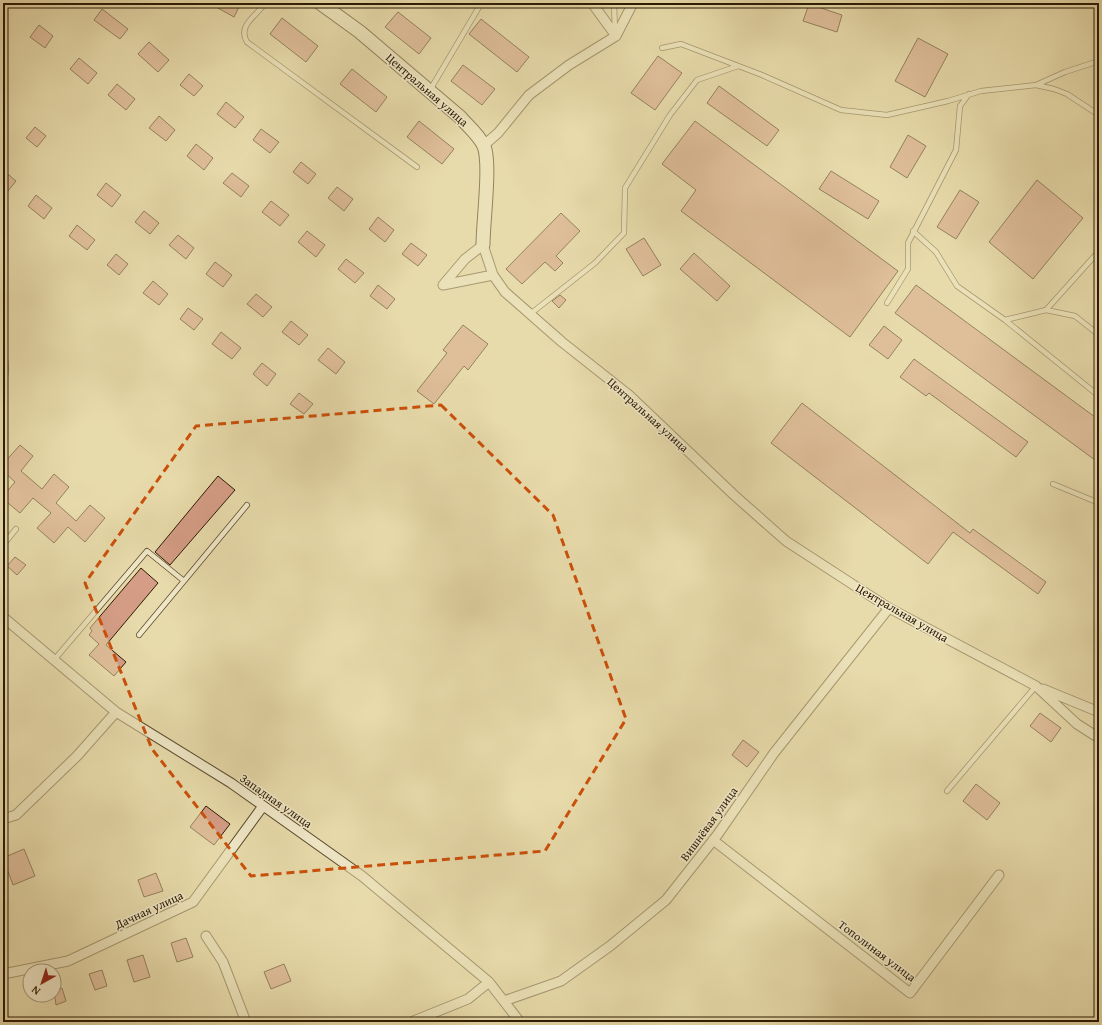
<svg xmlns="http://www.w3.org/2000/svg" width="1102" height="1025" viewBox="0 0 1102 1025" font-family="'Gentium Book Plus',serif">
	<rect width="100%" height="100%" fill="#e8dbab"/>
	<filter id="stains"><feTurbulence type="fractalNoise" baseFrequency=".005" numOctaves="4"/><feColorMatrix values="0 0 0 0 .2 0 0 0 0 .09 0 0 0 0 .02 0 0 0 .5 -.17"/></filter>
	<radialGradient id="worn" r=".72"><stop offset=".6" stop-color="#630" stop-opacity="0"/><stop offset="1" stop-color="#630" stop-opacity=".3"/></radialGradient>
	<path fill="#babf86" stroke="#726c44" d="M3,349C10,358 11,377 3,387Z"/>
	<path fill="#d59d86" stroke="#2b1a02" d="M209,3H241L234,17Z
		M809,4L842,15L837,32L803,21Z
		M102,9L128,29L120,39L94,20Z
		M398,12L431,38L419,54L385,27Z
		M282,18L318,46L306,62L270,34Z
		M481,19L529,57L517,72L469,34Z
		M39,25L53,36L45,48L30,37Z
		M918,38L948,54L925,97L895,81Z
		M149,42L169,60L158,72L138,54Z
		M658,56L682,73L655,110L631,93Z
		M79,58L97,73L88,84L70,69Z
		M463,65L495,89L482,105L451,81Z
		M352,69L387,97L376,112L340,84Z
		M189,74L203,86L194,96L180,85Z
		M117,84L135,99L126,110L108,95Z
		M719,86L779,130L767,146L707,103Z
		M226,102L244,117L235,128L217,114Z
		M159,116L175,130L166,141L149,128Z
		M419,121L454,149L442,164L407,137Z
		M695,121L898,271L850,337L681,211L696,190L662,164Z
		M35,127L46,136L37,147L26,138Z
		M261,129L279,142L270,153L253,140Z
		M908,135L926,146L907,178L890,167Z
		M196,144L213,158L204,170L187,156Z
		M301,162L316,174L308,184L293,172Z
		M3,170L16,181L3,197Z
		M831,171L879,201L868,219L819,189Z
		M232,173L249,186L241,197L223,183Z
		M1037,180L1083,218L1033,279L989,242Z
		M106,183L121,195L112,207L97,195Z
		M337,187L353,199L344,211L328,198Z
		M960,190L979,202L956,239L937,227Z
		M36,195L52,208L44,219L28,206Z
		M271,201L289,215L280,226L262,212Z
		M144,211L159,223L150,234L135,222Z
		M561,213L580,231L556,256L563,263L555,271L545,262L522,284L506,269Z
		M378,217L394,230L385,242L369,229Z
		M77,225L95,240L87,250L69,236Z
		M307,231L325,245L316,257L298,242Z
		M178,235L194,248L186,259L169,245Z
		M644,238L661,265L643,276L626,249Z
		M411,243L427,255L418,266L402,254Z
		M694,253L730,286L717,301L680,269Z
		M116,254L128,264L119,275L107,265Z
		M346,259L364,273L355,283L338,269Z
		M215,262L232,275L223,287L206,274Z
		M153,281L168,294L159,305L143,293Z
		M378,285L395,299L387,309L370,296Z
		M916,285L1099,420V463L895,313Z
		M256,294L272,307L263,317L247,304Z
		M560,295L566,300L559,308L552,301Z
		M188,308L203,319L194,330L180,319Z
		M291,321L308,335L299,345L282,332Z
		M463,325L488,344L468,370L464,366L434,404L417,391L447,353L443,350Z
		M884,326L902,340L888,359L869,345Z
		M221,332L241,348L232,359L212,344Z
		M328,348L345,362L336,374L318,360Z
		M914,359L1028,442L1016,457L929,393L926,396L900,377Z
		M262,363L276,374L267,386L253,374Z
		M299,393L313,404L304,414L290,404Z
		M802,403L970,533L973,529L1046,582L1038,594L953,532L928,564L771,443Z
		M20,445L33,456L21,471L42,489L54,474L69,487L56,503L76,521L90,505L105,518L85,542L68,527L54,543L37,528L51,513L33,498L20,513L3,499V496L15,482L3,471V464Z
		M218,476L235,490L170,565L155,552Z
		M15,557L26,565L17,575L7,566Z
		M141,568L158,583L106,645L126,662L114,676L89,655L99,644L89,635L92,631L90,628Z
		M1040,713L1061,728L1051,742L1030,726Z
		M743,740L759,752L747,767L732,755Z
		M976,784L1000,803L987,820L963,801Z
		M206,806L230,824L214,845L190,827Z
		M24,849L35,876L13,885L3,858Z
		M156,873L163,891L144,897L138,880Z
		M186,938L193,957L177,962L171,943Z
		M143,955L150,977L134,982L127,960Z
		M284,964L291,981L271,989L264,972Z
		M102,970L107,986L95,990L89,974Z
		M62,988L66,1001L56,1005L54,990Z"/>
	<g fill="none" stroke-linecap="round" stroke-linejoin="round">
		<defs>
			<path id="lane" d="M265,3C257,16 237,25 247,42L417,167
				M614,3L615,32
				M662,48L681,44L762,75L841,110L887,115L948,101L981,91L1036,85L1054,89L1067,94L1099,115
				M1036,85L1065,72L1099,61
				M430,90L479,7L474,3
				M913,231L936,252L957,286L1005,320L1099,396
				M887,303L908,269V243L956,150L960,106L969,94
				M1046,310L1075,316L1099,335
				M529,315L595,263L624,233L625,188L670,115L697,80L738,66
				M1005,320L1046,310L1099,251
				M1053,484L1099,503
				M3,545L16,529
				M139,635L184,581
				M54,660L147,551L184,581L247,505
				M947,791L1036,686"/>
			<path id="street" d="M592,3L616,36
				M483,146L498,133L529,95L569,65L616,36L633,3
				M443,285L465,259L483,245L493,275L505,292L562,342L629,395L734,495L786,541L889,608L1036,686L1077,724L1099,738
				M443,285L493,275
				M3,617L116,712L231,783L362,876L489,982L520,1022
				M1043,689L1099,712
				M3,819L16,815L77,756L116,712
				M713,840L910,993L999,875
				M206,936L223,962L246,1022
				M3,974L68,961L193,902L263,806
				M504,1001L561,981L610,946L666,900L718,834L774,753L889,608
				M411,1022L468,999L489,982"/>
			<path id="secondary" d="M320,3L360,32L460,117C468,126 479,135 484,146C491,164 483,222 483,245"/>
		</defs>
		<use href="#lane" stroke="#5a4a2c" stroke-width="6"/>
		<use href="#street" stroke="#5a4a2c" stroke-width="11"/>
		<use href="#secondary" stroke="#2b1a02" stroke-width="15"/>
		<use href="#lane" stroke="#f0e8c8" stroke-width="4.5"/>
		<use href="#street" stroke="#f0e8c8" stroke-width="9"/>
		<use href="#secondary" stroke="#f0e8c8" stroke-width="13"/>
	</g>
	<path d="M0 0H1102V1025H0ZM441,405L553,515L626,719L545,851L251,876L152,749L85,583L196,426Z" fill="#e8dbab" fill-opacity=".55" fill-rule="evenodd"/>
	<path fill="none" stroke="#cc500a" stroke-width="3" stroke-dasharray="8 5" stroke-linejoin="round" d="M441,405L553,515L626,719L545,851L251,876L152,749L85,583L196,426Z"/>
	<g text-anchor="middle" stroke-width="3" stroke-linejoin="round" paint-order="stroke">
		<g font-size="12" fill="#2b1a02" stroke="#f0e8c8">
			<text transform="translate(427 90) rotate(41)" y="4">Центральная улица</text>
			<text transform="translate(648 415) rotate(42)" y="4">Центральная улица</text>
			<text transform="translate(902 613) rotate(30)" y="4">Центральная улица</text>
			<text transform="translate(276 801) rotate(35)" y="4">Западная улица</text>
			<text transform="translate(709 824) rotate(-54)" y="4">Вишнёвая улица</text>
			<text transform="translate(149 910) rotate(-25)" y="4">Дачная улица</text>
			<text transform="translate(877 951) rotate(37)" y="4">Тополиная улица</text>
		</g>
	</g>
	<rect width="1102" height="1025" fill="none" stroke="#e8dbab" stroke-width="16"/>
	<rect x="4" y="4" width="1094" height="1017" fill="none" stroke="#2b1a02" stroke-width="2"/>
	<rect x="8" y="8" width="1086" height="1009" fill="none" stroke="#2b1a02"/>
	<g transform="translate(42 983) rotate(219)"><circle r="19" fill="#f0e8c8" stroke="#a19679"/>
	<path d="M0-3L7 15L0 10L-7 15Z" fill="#8f2418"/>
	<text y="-6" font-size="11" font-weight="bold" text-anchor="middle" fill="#2b1a02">N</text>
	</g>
	<rect width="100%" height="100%" filter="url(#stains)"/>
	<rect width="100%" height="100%" fill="url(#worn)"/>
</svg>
